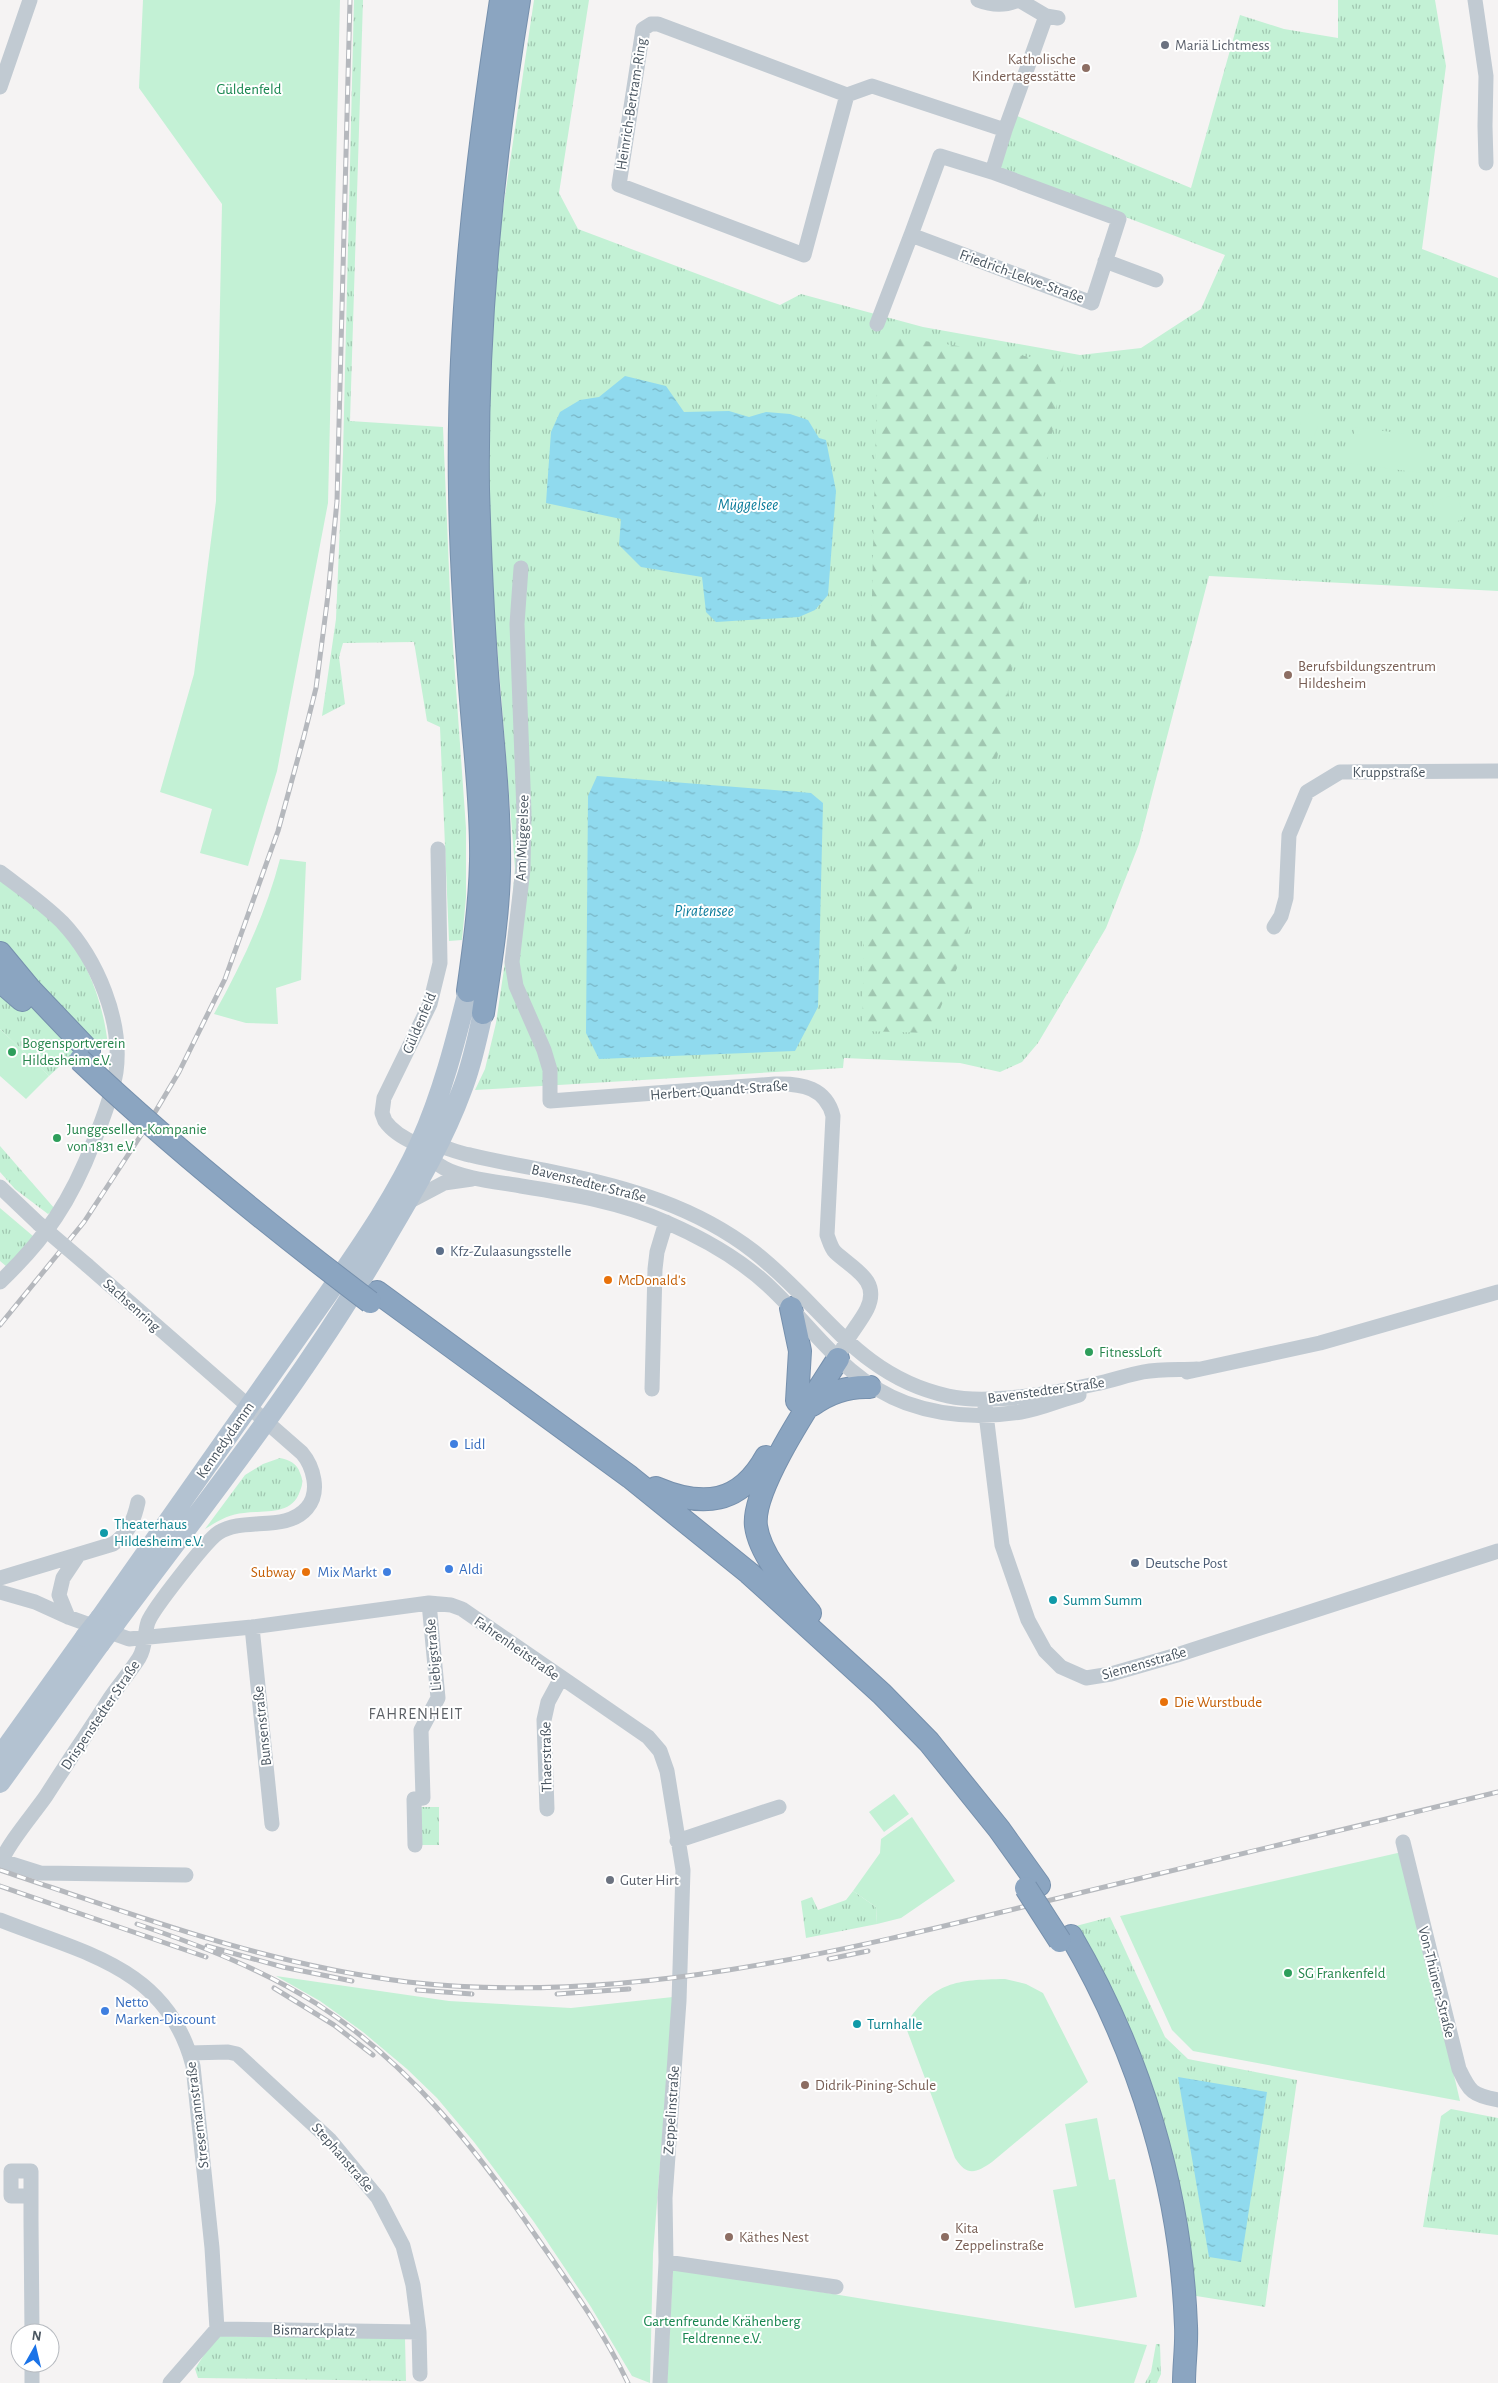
<svg xmlns="http://www.w3.org/2000/svg" width="1498" height="2383" viewBox="0 0 1498 2383" font-family="'Alegreya Sans',sans-serif">
	<defs>
		<pattern id="grass-tufts" width="24" height="20" patternUnits="userSpaceOnUse" patternTransform="scale(1.25)"><rect width="24" height="20" fill="#c3f1d5"/><path d="M3 7l-1-3M5 7V3M7 7l1-3M15 17l-1-3M17 17v-4M19 17l1-3" fill="none" stroke="#a0c6b0"/></pattern>
		<pattern id="forest-firs" width="22" height="20" patternUnits="userSpaceOnUse" patternTransform="scale(1.25)"><rect width="22" height="20" fill="#c3f1d5"/><path d="M5 1l3.5 6h-7zM16 11l3.5 6h-7z" fill="#a0c6b0"/></pattern>
		<pattern id="water-ripples" width="26" height="14" patternUnits="userSpaceOnUse" patternTransform="scale(1.25)"><rect width="26" height="14" fill="#90daee"/><path d="M2 4q2-2 4 0t4 0M15 11q2-2 4 0t4 0" fill="none" stroke="#78b4c4"/></pattern>
	</defs>
	<rect width="100%" height="100%" fill="#f5f3f3"/>
	<path fill="url(#grass-tufts)" d="M354,0H363L350,421L443,427L451,618L466,828V897L462,940L449,941L440,727L427,721L414,642L343,643L339,657L345,704L322,716L336,619L343,454Z
		M534,0H589L559,193L578,229L780,305L801,294L923,327L1080,355L1141,348L1201,309L1225,255L989,165L1005,111L1191,188L1240,15L1284,29L1338,38V0H1435L1446,66L1422,249L1498,278V591L1209,576L1139,844L1106,928L1038,1043L1022,1062L1000,1072L960,1063L844,1058L843,1068L475,1090L485,1069L496,1023L510,928L515,868L497,645L486,565V441L497,250Z
		M0,878C16,890 35,902 49,916C84,950 103,998 108,1046L81,1047L49,1076L0,1029Z
		M0,1146L55,1209L48,1214L15,1189L0,1172Z
		M0,1208L40,1242L13,1272L0,1261Z
		M280,1458C289,1460 297,1463 300,1473C303,1480 303,1483 300,1491C292,1516 264,1510 244,1513C229,1514 218,1521 205,1529L245,1475L263,1464Z
		M418,1807H439V1845H419Z
		M853,1891L876,1907L877,1924L806,1938L801,1901L812,1897L818,1910L846,1900Z
		M1110,1917L1165,2037L1188,2059L1297,2080L1265,2307L1190,2295L1099,1968L1076,1926Z
		M1451,2109L1498,2118V2235L1423,2227L1441,2116Z
		M216,2336L405,2338L406,2381L198,2378L195,2369Z
		M1156,2344H1160L1161,2374L1157,2383H1145L1151,2372Z"/>
	<path fill="url(#forest-firs)" d="M878,334L1064,362L965,949L930,1033L862,1031Z"/>
	<path fill="#c3f1d5" d="M143,0H340L328,503L277,771L248,866L200,853L212,809L160,792L194,674L216,501L222,204L139,88Z
		M1311,412L1317,417L1318,426L1314,436L1306,439L1300,434C1299,423 1301,417 1311,412Z
		M1355,427L1427,437L1421,473L1349,463Z
		M1457,494L1464,519L1439,527L1432,502Z
		M280,859L306,862L301,980L276,988L278,1024L246,1023L214,1014C241,966 266,913 280,859Z
		M0,1029L49,1076L26,1099L0,1076Z
		M894,1794L909,1814L884,1832L869,1812Z
		M912,1817L955,1881L901,1918L877,1924L876,1907L853,1891L880,1853L881,1839Z
		M1402,1852L1460,2101L1193,2051L1172,2030L1120,1916Z
		M276,1976L449,2001L571,2008L673,1997L653,2254L650,2383L632,2376L591,2307L534,2222L474,2142L437,2098L407,2069L363,2032L320,2001Z
		M1005,1979L1026,1984L1043,1993L1088,2082L992,2162C976,2173 967,2177 955,2158L905,2025C935,1981 955,1980 1005,1979Z
		M1097,2118L1109,2180L1115,2179L1137,2297L1075,2308L1053,2190L1077,2186L1065,2124Z
		M673,2268L1147,2345L1134,2383H667Z"/>
	<path fill="url(#water-ripples)" d="M625,376L666,386L684,412L729,411L749,417L766,412L790,414L808,420L819,438L826,440L836,491L828,595L815,610L799,617L716,622L706,612L702,577L641,567L619,545L621,519L546,503L551,432L560,412L580,400L599,397Z
		M597,776L811,793L823,803L818,1007L795,1051L599,1059L586,1033L588,796Z
		M1178,2077L1267,2092L1241,2262L1209,2257Z"/>
	<g fill="none" stroke-linecap="round" stroke-linejoin="round">
		<defs>
			<path id="highway" d="M0,953L29,988L89,1051
				M0,981L22,1000
				M468,991C474,948 480,905 481,861C482,812 476,761 472,712C466,639 461,566 460,492C457,327 476,163 501,0
				M483,1013C490,966 498,919 499,871C500,814 494,755 489,698C483,628 480,558 478,489C476,328 493,158 519,0
				M377,1292L630,1477L749,1573L882,1694L929,1742L999,1829L1039,1885
				M791,1308L800,1351L797,1401
				M812,1405C830,1392 848,1386 870,1387
				M656,1488C703,1508 740,1504 766,1457
				M810,1613C791,1590 760,1556 756,1526C751,1488 816,1394 838,1359
				M1071,1936C1140,2054 1181,2189 1186,2326C1187,2345 1184,2364 1184,2383"/>
		</defs>
		<use href="#highway" stroke="#7690ad" stroke-width="24"/>
		<path stroke="#c1cad2" stroke-width="15" d="M978,0C991,5 1005,6 1018,0
			M1019,0L1046,16L1058,18
			M1475,0L1486,76L1485,126L1486,163
			M0,87L30,0
			M847,95L804,255L619,185L643,29L651,24H658L847,95L872,86L1005,130
			M911,235L940,156L992,172L1005,130L1046,16
			M1105,261L1156,280
			M877,324L911,235L1092,303L1119,219L992,172
			M521,568L517,624L524,813L523,869L512,962L516,986L544,1050L550,1070V1101L775,1084C802,1083 826,1088 833,1116L827,1235C829,1240 831,1248 835,1252C853,1269 881,1280 867,1309C860,1323 849,1334 843,1348
			M438,849L440,963L430,1004L384,1098L382,1113L385,1121C392,1131 405,1139 417,1144C424,1146 432,1145 440,1146C450,1149 459,1153 470,1155C499,1162 529,1167 558,1173C627,1187 696,1207 753,1251C822,1304 856,1376 948,1396C987,1405 1056,1393 1095,1384C1111,1381 1127,1375 1143,1372C1161,1369 1179,1370 1197,1369
			M0,872C21,888 43,903 62,922C97,959 123,1021 116,1072C112,1096 103,1119 94,1141C71,1201 46,1238 0,1282
			M1274,927L1281,916L1286,898L1289,835L1307,792L1340,772L1498,771
			M425,1150C430,1157 436,1164 444,1168C464,1179 499,1182 521,1186C571,1194 621,1202 668,1223C707,1240 744,1261 775,1292C818,1334 847,1381 906,1403C942,1416 983,1418 1021,1412C1041,1409 1060,1400 1079,1395
			M0,1187L39,1224
			M408,1202L444,1183L472,1179
			M87,1265L302,1453C313,1466 321,1492 307,1508C286,1533 243,1516 218,1533C206,1541 153,1609 148,1622C144,1634 146,1647 139,1658C130,1672 119,1685 110,1698C89,1731 67,1763 46,1796C35,1812 6,1846 2,1861L40,1873L186,1875
			M1187,1372L1320,1343L1498,1292
			M652,1389L655,1269L657,1252L666,1222
			M985,1406L1002,1545L1028,1620L1045,1651L1061,1667L1086,1678L1111,1674L1177,1655L1498,1551
			M0,1578L113,1544C129,1533 134,1520 138,1502
			M0,1592L35,1602L68,1617L129,1639L252,1627L429,1603L451,1605L462,1609L648,1737L660,1751L667,1771L683,1870L679,2001L665,2198L666,2262L660,2383
			M68,1617L59,1595L63,1578L79,1554
			M252,1627L272,1824
			M547,1809L544,1720L548,1702L561,1678
			M677,1841L779,1807
			M1403,1842L1459,2069C1470,2092 1472,2095 1498,2100
			M415,1845L414,1799L423,1798L421,1730L438,1698L429,1603
			M0,1920C83,1953 168,1967 193,2066L212,2248L217,2329
			M189,2053L228,2052L237,2054L330,2140L378,2198L403,2246L413,2285L419,2332L420,2374
			M31,2196H11V2171H31C31,2187 31,2203 31,2220L32,2333
			M666,2262L836,2287
			M217,2329L419,2332
			M32,2363V2383
			M170,2383L217,2329"/>
		<path stroke="#b3c2d1" stroke-width="20" d="M100,1618L328,1294C361,1246 396,1196 420,1143C442,1094 455,1043 468,991
			M115,1624C209,1498 308,1374 386,1238C414,1190 443,1142 462,1090C472,1065 477,1039 483,1013
			M0,1756L85,1637
			M0,1783L100,1644"/>
		<use href="#highway" stroke="#8ba5c1" stroke-width="22"/>
		<defs>
			<path id="rail" d="M0,1325L84,1222L145,1129L179,1072L225,979L278,831L304,736L316,688L328,595L337,501L350,0
				M0,1870C134,1915 267,1965 408,1982C627,2007 852,1949 1063,1897C1208,1861 1353,1828 1498,1792
				M0,1886L206,1957
				M137,1924C199,1945 262,1969 317,2004C410,2064 476,2149 538,2239C570,2285 604,2332 628,2383
				M207,1946L283,1967L352,1981
				M829,1959L868,1951
				M274,1988L334,2025L373,2055
				M417,1990L472,1994
				M557,1994L629,1989"/>
		</defs>
		<use href="#rail" stroke="#b5b8bd" stroke-width="5"/>
		<use href="#rail" stroke="#fff" stroke-width="3" stroke-dasharray="9" stroke-linecap="butt"/>
		<defs>
			<path id="highway-bridge" d="M80,1060C172,1147 270,1226 370,1302
				M1026,1888L1060,1941"/>
		</defs>
		<use href="#highway-bridge" stroke="#7690ad" stroke-width="24" stroke-linecap="butt"/>
		<path stroke="#c1cad2" stroke-width="15" d="M39,1224L87,1265"/>
		<path stroke="#b3c2d1" stroke-width="20" d="M85,1637L100,1618
			M100,1644L115,1624"/>
		<use href="#highway-bridge" stroke="#8ba5c1" stroke-width="22"/>
	</g>
	<g fill="#6b7280" stroke="#fff" stroke-width="2">
		<circle cx="1165" cy="45" r="5"/>
		<circle cx="610" cy="1880" r="5"/>
	</g>
	<g fill="#8d6e63" stroke="#fff" stroke-width="2">
		<circle cx="1086" cy="68" r="5"/>
		<circle cx="1288" cy="675" r="5"/>
		<circle cx="805" cy="2085" r="5"/>
		<circle cx="729" cy="2237" r="5"/>
		<circle cx="945" cy="2237" r="5"/>
	</g>
	<g fill="#2e9e5b" stroke="#fff" stroke-width="2">
		<circle cx="12" cy="1052" r="5"/>
		<circle cx="57" cy="1138" r="5"/>
		<circle cx="1089" cy="1352" r="5"/>
		<circle cx="1288" cy="1973" r="5"/>
	</g>
	<g fill="#5c6f8a" stroke="#fff" stroke-width="2">
		<circle cx="440" cy="1251" r="5"/>
		<circle cx="1135" cy="1563" r="5"/>
	</g>
	<g fill="#e8710a" stroke="#fff" stroke-width="2">
		<circle cx="608" cy="1280" r="5"/>
		<circle cx="306" cy="1572" r="5"/>
		<circle cx="1164" cy="1702" r="5"/>
	</g>
	<g fill="#3f7fe0" stroke="#fff" stroke-width="2">
		<circle cx="454" cy="1444" r="5"/>
		<circle cx="449" cy="1569" r="5"/>
		<circle cx="387" cy="1572" r="5"/>
		<circle cx="105" cy="2011" r="5"/>
	</g>
	<g fill="#0f9aa8" stroke="#fff" stroke-width="2">
		<circle cx="104" cy="1533" r="5"/>
		<circle cx="1053" cy="1600" r="5"/>
		<circle cx="857" cy="2024" r="5"/>
	</g>
	<g text-anchor="middle" stroke-width="4" stroke-linejoin="round" paint-order="stroke">
		<g font-size="15" fill="#5b616d" stroke="#fff" text-anchor="start">
			<text x="1175" y="50">Mariä Lichtmess</text>
			<text x="620" y="1885">Guter Hirt</text>
		</g>
		<g font-size="15" fill="#785e54" stroke="#fff" text-anchor="start">
			<text x="1076" y="64" text-anchor="end">Katholische<tspan x="1076" dy="17">Kindertagesstätte</tspan></text>
			<text x="1298" y="671">Berufsbildungszentrum<tspan x="1298" dy="17">Hildesheim</tspan></text>
			<text x="815" y="2090">Didrik-Pining-Schule</text>
			<text x="955" y="2233">Kita<tspan x="955" dy="17">Zeppelinstraße</tspan></text>
			<text x="739" y="2242">Käthes Nest</text>
		</g>
		<g font-size="15" fill="#17864f" stroke="#fff">
			<text x="249" y="94">Güldenfeld</text>
			<text x="722" y="2326">Gartenfreunde Krähenberg<tspan x="722" dy="17">Feldrenne e.V.</tspan></text>
		</g>
		<g font-size="15" fill="#4a5661" stroke="#fff">
			<text transform="translate(631 104) rotate(-81)" y="5">Heinrich-Bertram-Ring</text>
			<text transform="translate(1022 276) rotate(20)" y="5">Friedrich-Lekve-Straße</text>
			<text x="1389" y="777">Kruppstraße</text>
			<text transform="translate(522 838) rotate(-88)" y="5">Am Müggelsee</text>
			<text transform="translate(419 1023) rotate(-67)" y="5">Güldenfeld</text>
			<text transform="translate(719 1090) rotate(-4)" y="5">Herbert-Quandt-Straße</text>
			<text transform="translate(589 1183) rotate(14)" y="5">Bavenstedter Straße</text>
			<text transform="translate(132 1305) rotate(42)" y="5">Sachsenring</text>
			<text transform="translate(1046 1390) rotate(-8)" y="5">Bavenstedter Straße</text>
			<text transform="translate(225 1440) rotate(-55)" y="5">Kennedydamm</text>
			<text transform="translate(517 1648) rotate(35)" y="5">Fahrenheitstraße</text>
			<text transform="translate(433 1655) rotate(-95)" y="5">Liebigstraße</text>
			<text transform="translate(1144 1663) rotate(-16)" y="5">Siemensstraße</text>
			<text transform="translate(100 1715) rotate(-56)" y="5">Drispenstedter Straße</text>
			<text transform="translate(262 1726) rotate(-96)" y="5">Bunsenstraße</text>
			<text transform="translate(546 1757) rotate(-91)" y="5">Thaerstraße</text>
			<text transform="translate(1437 1982) rotate(76)" y="5">Von-Thünen-Straße</text>
			<text transform="translate(671 2110) rotate(-86)" y="5">Zeppelinstraße</text>
			<text transform="translate(197 2115) rotate(-97)" y="5">Stresemannstraße</text>
			<text transform="translate(343 2157) rotate(49)" y="5">Stephanstraße</text>
			<text transform="translate(314 2330) rotate(1)" y="5">Bismarckplatz</text>
		</g>
		<g font-size="15" fill="#27864d" stroke="#fff" text-anchor="start">
			<text x="22" y="1048">Bogensportverein<tspan x="22" dy="17">Hildesheim e.V.</tspan></text>
			<text x="67" y="1134">Junggesellen-Kompanie<tspan x="67" dy="17">von 1831 e.V.</tspan></text>
			<text x="1099" y="1357">FitnessLoft</text>
			<text x="1298" y="1978">SG Frankenfeld</text>
		</g>
		<g font-size="15" fill="#4e5e75" stroke="#fff" text-anchor="start">
			<text x="450" y="1256">Kfz-Zulaasungsstelle</text>
			<text x="1145" y="1568">Deutsche Post</text>
		</g>
		<g font-size="15" fill="#c56008" stroke="#fff" text-anchor="start">
			<text x="618" y="1285">McDonald's</text>
			<text x="296" y="1577" text-anchor="end">Subway</text>
			<text x="1174" y="1707">Die Wurstbude</text>
		</g>
		<g font-size="15" fill="#366cbe" stroke="#fff" text-anchor="start">
			<text x="464" y="1449">Lidl</text>
			<text x="459" y="1574">Aldi</text>
			<text x="377" y="1577" text-anchor="end">Mix Markt</text>
			<text x="115" y="2007">Netto<tspan x="115" dy="17">Marken-Discount</tspan></text>
		</g>
		<g font-size="15" fill="#0d838f" stroke="#fff" text-anchor="start">
			<text x="114" y="1529">Theaterhaus<tspan x="114" dy="17">Hildesheim e.V.</tspan></text>
			<text x="1063" y="1605">Summ Summ</text>
			<text x="867" y="2029">Turnhalle</text>
		</g>
		<g font-size="16" font-style="italic" fill="#0c7c9b" stroke="#fff">
			<text x="748" y="510">Müggelsee</text>
			<text x="704" y="916">Piratensee</text>
		</g>
		<g font-size="16" letter-spacing="1" fill="#5f6368" stroke="#fff">
			<text x="416" y="1719">FAHRENHEIT</text>
		</g>
	</g>
	<g transform="translate(35 2348) rotate(8)"><circle r="24" fill="#ffffff" stroke="#b7bbc0"/>
	<path d="M0-4L9 19L0 12L-9 19Z" fill="#1a73e8"/>
	<text y="-8" font-size="14" font-weight="bold" text-anchor="middle" fill="#4a5661">N</text>
	</g>
</svg>
